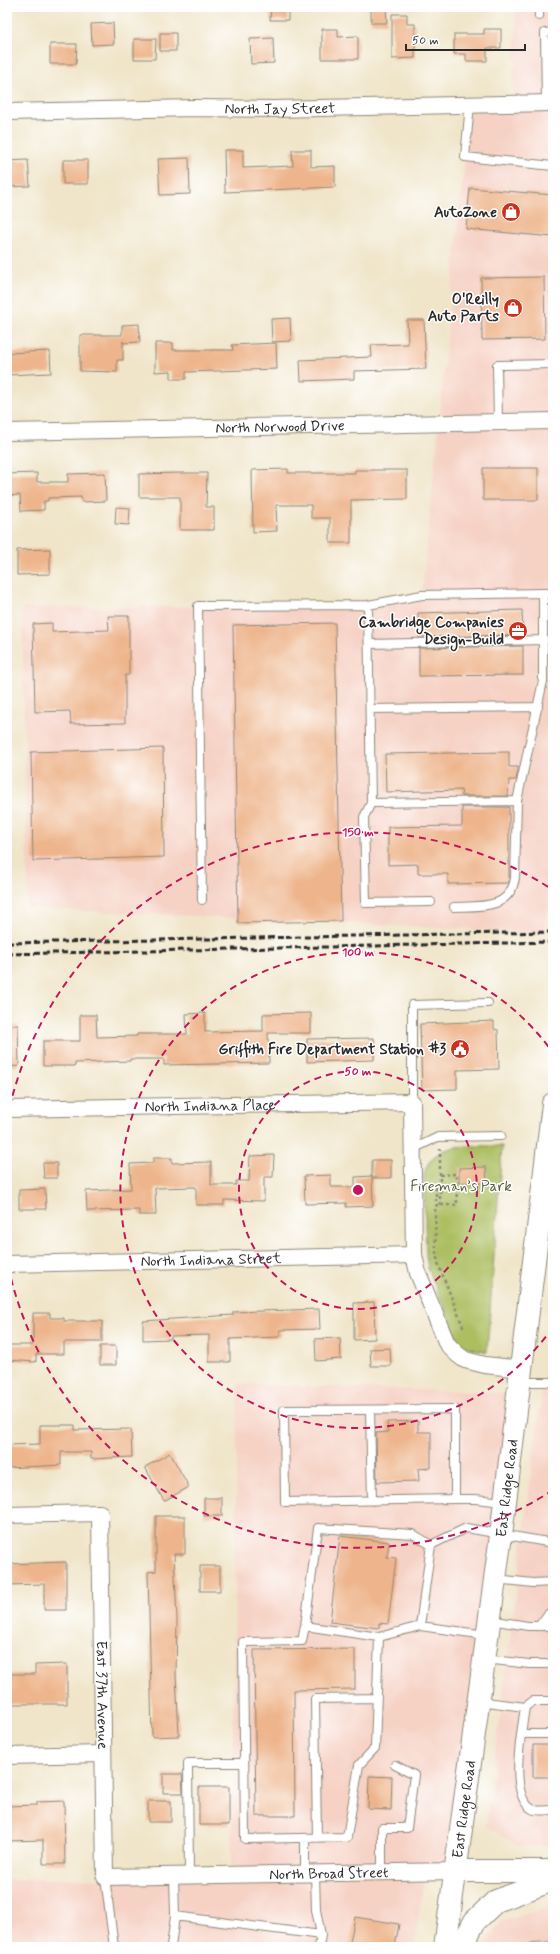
<svg xmlns="http://www.w3.org/2000/svg" width="560" height="1954" viewBox="0 0 560 1954" font-family="Mynerve,sans-serif">
	<rect width="100%" height="100%" fill="#fff"/>
	<filter id="ink" filterUnits="userSpaceOnUse"><feTurbulence type="fractalNoise" baseFrequency=".025" numOctaves="2"/><feDisplacementMap in="SourceGraphic" scale="8" xChannelSelector="R" yChannelSelector="G"/><feConvolveMatrix kernelMatrix="1 2 1 2 8 2 1 2 1" color-interpolation-filters="sRGB"/></filter>
	<filter id="wash" filterUnits="userSpaceOnUse"><feTurbulence type="fractalNoise" baseFrequency=".012" numOctaves="4" result="noise"/><feDisplacementMap in="SourceGraphic" scale="16" xChannelSelector="R" yChannelSelector="G"/><feGaussianBlur stdDeviation="0.9" result="paint"/><feColorMatrix in="noise" values="0 0 0 0 0 0 0 0 0 0 0 0 0 0 0 0 0 1.4 0 .05"/><feComposite in="paint" operator="in"/></filter>
	<g filter="url(#wash)">
		<rect width="100%" height="100%" fill="#f0e5c9"/>
		<path fill="#f6d2c5" d="M517,7H553V855L545,933L28,908L22,608L368,605L422,594L470,105L513,104Z
			M553,1304V1846H517L486,1826Z
			M238,1384L514,1393L451,1868L231,1871Z
			M425,1872L414,1947H7V1880Z
			M553,1906V1947H481L500,1922Z"/>
		<path fill="#acbe61" stroke="#6c7446" d="M502,1146L487,1352L466,1347L459,1342L428,1269L426,1257L424,1175C431,1139 474,1147 502,1146Z"/>
		<g id="blocks">
			<path fill="#eeb58c" d="M271,7H288V20H270Z
				M371,7H386L387,23H371Z
				M392,14H407V24H415V58L392,59Z
				M113,23L114,44L92,45L91,24Z
				M322,29H338V37L358,36V59H322Z
				M484,29H501V48H487V61H466V54H454V34H484Z
				M160,33H176V51H160Z
				M273,38L274,63L251,64L250,39Z
				M134,39H156L155,59H134Z
				M50,44H77L76,64H50Z
				M224,150H243V168L293,166L292,150H311V167L335,166V187L225,192Z
				M189,158L190,194L160,195L158,159Z
				M28,160L30,186L7,187V161Z
				M63,160H88V184H63Z
				M470,188L553,195V237L466,229Z
				M544,277L545,339L482,340L481,278Z
				M290,318L291,341L272,342L271,319Z
				M407,320H424L426,369L354,371V379L301,381L300,360L372,357L371,345L408,344Z
				M139,324L140,342L123,343V341V360H117V372L80,371V335H122V325Z
				M155,343H173V350H233L232,345L276,343L277,369L186,372V379H171V371L155,372Z
				M50,351L51,373L7,375V353Z
				M483,468H538V500H483Z
				M288,469V473H355V470H407V499L351,500V543H330V518H311V505H276L277,531L253,532L252,470Z
				M37,473V482H68V474L105,473L106,501L82,502L81,497L48,498V501H44V510L21,511L20,495L7,496V474Z
				M180,473H207L206,507H214V530H180V497H139V474Z
				M116,507L130,508L129,525L115,524Z
				M50,549V574L17,575V550Z
				M522,610L523,635L419,637L418,613Z
				M108,616H129V675H125V723L71,724L70,711L35,712L33,624L52,623V632L109,630Z
				M335,623L341,921L238,923L233,625Z
				M523,646V675L419,676V648Z
				M163,748L164,857L33,861L31,752Z
				M509,752V767H518V770L516,780H509L508,796H462L461,790L386,792L385,754Z
				M462,807H509V878L508,883L448,884V874H418V864L388,865V827L462,826Z
				M205,1013V1032L263,1031V1014L311,1013V1033H268L269,1063L164,1065V1059H130V1061L75,1063V1066H43V1041H80V1015H96L97,1037L137,1036V1034H187L186,1014Z
				M494,1021V1029L498,1030L499,1069L457,1070V1089L422,1090L420,1024Z
				M7,1025H18L19,1066L7,1067Z
				M374,1038V1060L307,1062V1039Z
				M274,1155L273,1177H264V1201L224,1200V1205H196V1187L155,1188L156,1215H139V1210L87,1211L86,1191L131,1189L130,1164L153,1163V1158H172V1163L211,1162V1185H236V1181H249L250,1156Z
				M372,1160H391V1178H372Z
				M43,1163H57V1178H44Z
				M486,1167L487,1183H459V1168Z
				M331,1175V1187H355V1177L372,1176L373,1206L346,1207V1203L305,1204L304,1176Z
				M45,1189L46,1209H19V1190Z
				M374,1302L375,1339L354,1340V1303Z
				M319,1309L320,1329L280,1330V1337L230,1339V1362H209V1335L171,1336V1339L143,1340V1321L233,1315V1312Z
				M33,1313H50V1318H64V1321H102V1342H64V1354H36V1362L7,1360V1345H33Z
				M340,1338L341,1359L316,1361L315,1339Z
				M100,1346H116V1365H100Z
				M390,1348L391,1366H371L370,1349Z
				M418,1421V1432H431V1468L418,1469L419,1481L377,1482L376,1433L388,1432L387,1422Z
				M40,1425H75V1430L131,1429L132,1457L91,1459V1452H61V1465L7,1468V1445L40,1444Z
				M170,1453L189,1487L164,1501L145,1467Z
				M204,1498H222V1516H204Z
				M156,1516H185V1554H174L177,1620L176,1675L179,1736L152,1737L148,1572L156,1571Z
				M340,1536L389,1542L387,1557L396,1558L388,1624L379,1623V1628L330,1622Z
				M66,1562V1610H44V1584L7,1585V1564Z
				M200,1566H220V1591H200Z
				M355,1649V1689L294,1690L295,1816H256L254,1650Z
				M67,1664V1704H7V1680H11V1674H35V1665Z
				M533,1745H553V1777H533Z
				M163,1774H182L183,1793H163Z
				M369,1776L392,1777L391,1810L368,1809Z
				M199,1787H229V1825H199Z
				M64,1801L65,1864H43V1840L7,1841V1806L37,1805V1802Z
				M148,1801H171V1822H148Z
				M355,1917L399,1924L395,1947H349Z"/>
		</g>
	</g>
	<g filter="url(#ink)">
		<use href="#blocks" fill-opacity="0" stroke="#8e887a" stroke-width="1"/>
		<g fill="none" stroke-linecap="round" stroke-linejoin="round">
			<defs>
				<path id="lane" d="M539,16V7
					M546,103L545,33L553,32
					M470,105L465,157L553,166
					M498,423L497,365L553,364
					M543,593V681L517,801L371,803L368,605L422,595L543,593H553
					M369,644L544,640
					M370,709L538,707
					M371,803L364,817L366,903L431,902
					M202,900L198,606L368,605
					M454,907C479,906 510,910 515,878L517,801
					M412,1102V1005L488,1003
					M413,1149L438,1137L501,1136
					M521,1382H553
					M370,1410L372,1501
					M455,1499V1409L284,1410L285,1502L455,1499H475L504,1502
					M431,1545L413,1534L318,1528L305,1626L379,1637L420,1626L486,1635
					M495,1579L533,1583L553,1582
					M490,1620L528,1626H553
					M305,1626L302,1641L243,1642L245,1839L347,1837L359,1765L375,1748L379,1637
					M420,1626L431,1545L466,1528L553,1543
					M539,1626L548,1614H553
					M485,1659L529,1664H553
					M479,1701L525,1707L533,1701H553
					M525,1707C522,1730 508,1795 532,1809C537,1812 547,1810 553,1810
					M522,1734H553
					M305,1838V1874
					M317,1838L315,1699L377,1698
					M382,1873V1828H407L414,1775L395,1765
					M315,1874L316,1910L321,1935L319,1947
					M189,1876L188,1763H244
					M105,1877L114,1947
					M175,1916L321,1935
					M171,1947L175,1916L174,1876
					M533,1947L553,1946"/>
				<g id="street">
					<path id="s1" d="M7,112L195,108L274,109L553,103"/>
					<path id="s2" d="M7,432L553,421"/>
					<path id="s3" d="M7,1109L412,1102L414,1255L418,1273L447,1344L457,1354L465,1360L485,1365L522,1369"/>
					<path id="s4" d="M7,1264L414,1255"/>
					<path id="s5" d="M7,1515L100,1513L105,1877L456,1871"/>
					<path d="M7,1756L103,1754"/>
				</g>
				<path id="secondary" d="M456,1871H553"/>
				<g id="primary">
					<path id="s6" d="M445,1947L501,1535L553,1104"/>
					<path d="M461,1947L475,1921L496,1901L553,1880"/>
				</g>
			</defs>
			<use href="#lane" stroke="#8e887a" stroke-width="10"/>
			<use href="#street" stroke="#8e887a" stroke-width="18"/>
			<use href="#secondary" stroke="#8e887a" stroke-width="24"/>
			<use href="#primary" stroke="#8e887a" stroke-width="24"/>
			<path stroke="#8e887a" stroke-width="2.5" stroke-dasharray="3 3" stroke-linecap="butt" d="M440,1175L456,1174L457,1205H437L435,1207L436,1254L439,1266L464,1329
				M436,1187V1201
				M440,1205V1149"/>
			<use href="#lane" stroke="#fff" stroke-width="8"/>
			<use href="#street" stroke="#fff" stroke-width="16"/>
			<use href="#secondary" stroke="#fff" stroke-width="22"/>
			<use href="#primary" stroke="#fff" stroke-width="22"/>
			<path stroke="#2b2b2b" stroke-width="3" stroke-dasharray="6 3" stroke-linecap="butt" d="M7,943L553,932
				M7,954L553,942"/>
		</g>
	</g>
	<g fill="none" stroke="#c2185b" stroke-width="2" stroke-dasharray="7 5">
		<circle cx="358" cy="1190" r="119"/>
		<path d="M553 1327A238 238 0 1 1 553 1053"/>
		<path d="M553 1490A358 358 0 0 1 7 1261M7 1119A358 358 0 0 1 553 890"/>
	</g>
	<defs>
		<symbol id="shop-disc" viewBox="-11 -11 22 22"><circle r="9.5" fill="#c8321e" stroke="#fff"/><path d="M-5-2.5h2.3a2.7 3.5 0 0 1 5.4 0H5L5.5 6h-11ZM-1.5-2.5h3a1.5 2.3 0 0 0-3 0Z" fill="#fff"/></symbol>
		<symbol id="office-disc" viewBox="-11 -11 22 22"><circle r="9.5" fill="#c8321e" stroke="#fff"/><path d="M-6-3h4V-5.5h4V-3h4V5H-6ZM-1-4.5V-3h2v-1.5ZM-6 0V1H6V0Z" fill="#fff"/></symbol>
		<symbol id="civic-disc" viewBox="-11 -11 22 22"><circle r="9.5" fill="#c8321e" stroke="#fff"/><path d="M-.6-6.5H3V-4.5H.6V-3L4-1V1h2V6H-6V1h2V-1L-.6-3ZM-1.2 2.5V6h2.4V2.5Z" fill="#fff"/></symbol>
	</defs>
	<g fill-rule="evenodd">
		<use href="#shop-disc" x="500" y="201" width="22" height="22"/>
		<use href="#shop-disc" x="502" y="297" width="22" height="22"/>
		<use href="#office-disc" x="507" y="620" width="22" height="22"/>
		<use href="#civic-disc" x="449" y="1038" width="22" height="22"/>
	</g>
	<g text-anchor="middle" stroke-width="3" stroke-linejoin="round" paint-order="stroke">
		<g font-size="15" fill="#2b2b2b" stroke="#fff">
			<text dy="5" stroke="none"><textPath href="#s1" startOffset="273">North Jay Street</textPath></text>
			<text dy="5" stroke="none"><textPath href="#s2" startOffset="273">North Norwood Drive</textPath></text>
			<text dy="5" stroke="none"><textPath href="#s3" startOffset="203">North Indiana Place</textPath></text>
			<text dy="5" stroke="none"><textPath href="#s4" startOffset="204">North Indiana Street</textPath></text>
			<text dy="5" stroke="none"><textPath href="#s6" startOffset="463">East Ridge Road</textPath></text>
			<text dy="5" stroke="none"><textPath href="#s5" startOffset="275">East 37th Avenue</textPath></text>
			<text dy="5" stroke="none"><textPath href="#s6" startOffset="139">East Ridge Road</textPath></text>
			<text dy="5" stroke="none"><textPath href="#s5" startOffset="681">North Broad Street</textPath></text>
		</g>
		<g font-size="15" font-weight="bold" fill="#2b2b2b" stroke="#fff" text-anchor="end">
			<text x="497" y="217">AutoZone</text>
			<text x="499" y="304">O'Reilly<tspan x="499" dy="17">Auto Parts</tspan></text>
			<text x="504" y="627">Cambridge Companies<tspan x="504" dy="17">Design-Build</tspan></text>
			<text x="446" y="1054">Griffith Fire Department Station #3</text>
		</g>
		<g font-size="15" fill="#585e3e" stroke="#fff">
			<text x="461" y="1191">Fireman’s Park</text>
		</g>
	</g>
	<circle cx="358" cy="1190" r="6" fill="#c2185b" stroke="#fff" stroke-width="2"/>
	<g font-size="12" text-anchor="middle" font-weight="bold" fill="#c2185b" stroke="#fff" stroke-width="3" stroke-linejoin="round" paint-order="stroke">
		<text x="358" y="836">150 m</text>
		<text x="358" y="956">100 m</text>
		<text x="358" y="1075">50 m</text>
	</g>
	<rect width="560" height="1954" fill="none" stroke="#fff" stroke-width="24"/>
	<path d="M406 44v6h119v-6" fill="none" stroke="#2b2b2b" stroke-width="2"/>
	<text x="412" y="44" font-size="12" fill="#2b2b2b" stroke="#ffffff" stroke-width="3" paint-order="stroke">50 m</text>
</svg>
